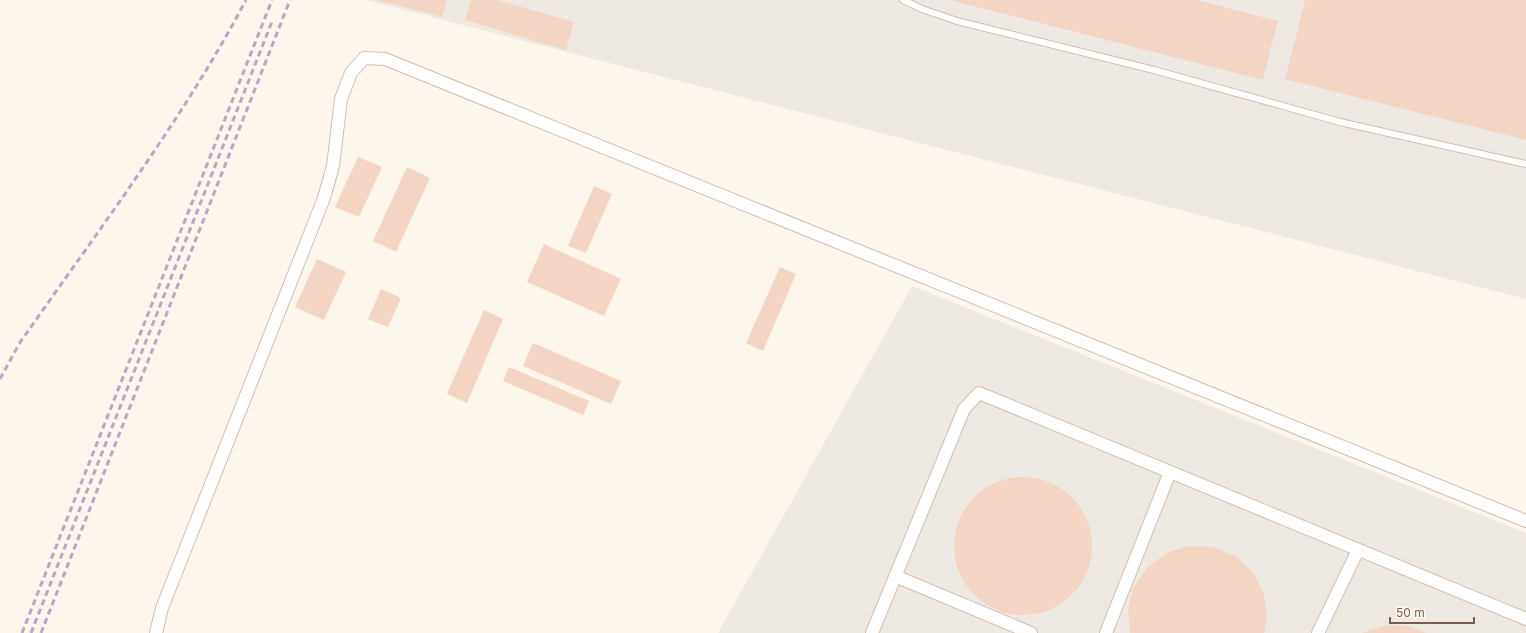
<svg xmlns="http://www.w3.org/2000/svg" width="1526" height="633" viewBox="0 0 1526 633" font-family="Inter,sans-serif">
	<rect width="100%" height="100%" fill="#fdf6ec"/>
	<path fill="#efe9e4" d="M365,0H1526V299Z
		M912,286L1526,533V633H718Z"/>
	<path fill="#f3d5c3" d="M377,0H447L442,17Z
		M471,0H498L574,22L566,50L465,20Z
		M950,0H1197L1278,21L1263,80Z
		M1305,0H1526V140L1285,79Z
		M358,157L382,167L359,217L335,207Z
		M407,167L430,178L396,252L373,241Z
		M594,186L612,194L586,253L568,246Z
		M544,244L621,279L604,316L527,282Z
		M317,259L346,272L324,320L295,307Z
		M780,267L796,274L763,351L746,343Z
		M381,289L401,298L388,327L368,319Z
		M484,310L503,319L467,403L447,394Z
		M533,343L621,381L611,404L523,366Z
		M509,367L589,401L583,415L503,381Z
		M954 546a69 69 0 1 1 138 0a69 69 0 1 1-138 0Z
		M1189,546L1213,547L1235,556L1253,572L1264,594L1267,617L1264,633H1130L1128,609L1133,588L1147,568L1166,553Z
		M1386,625L1410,626L1426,633H1362Z"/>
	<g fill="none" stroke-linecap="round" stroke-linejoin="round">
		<defs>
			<path id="lane" d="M903,0L922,9L957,21L1154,70L1340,122L1526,164"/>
			<path id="street" d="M895,576L1031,633
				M156,633L162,608L324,198L333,166L341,99L351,73L364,58L385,59L1526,521
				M872,633L964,409L979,393L1526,619
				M1106,633L1170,472
				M1318,633L1358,550"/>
		</defs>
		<use href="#lane" stroke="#d1beb0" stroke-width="8"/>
		<use href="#street" stroke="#d1beb0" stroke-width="14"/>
		<use href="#lane" stroke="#fff" stroke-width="6"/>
		<use href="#street" stroke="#fff" stroke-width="12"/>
		<path stroke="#b9a8c9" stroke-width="3" stroke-dasharray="6 4" stroke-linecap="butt" d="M0,379L19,344C97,232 182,121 246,0
			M22,633L272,0
			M31,633L273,19
			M41,633L290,0"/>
	</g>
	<path d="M1390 617v6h84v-6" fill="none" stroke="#7a5c4d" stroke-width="2"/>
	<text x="1396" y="617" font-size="12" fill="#7a5c4d" stroke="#fffaf3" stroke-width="3" paint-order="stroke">50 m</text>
</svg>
